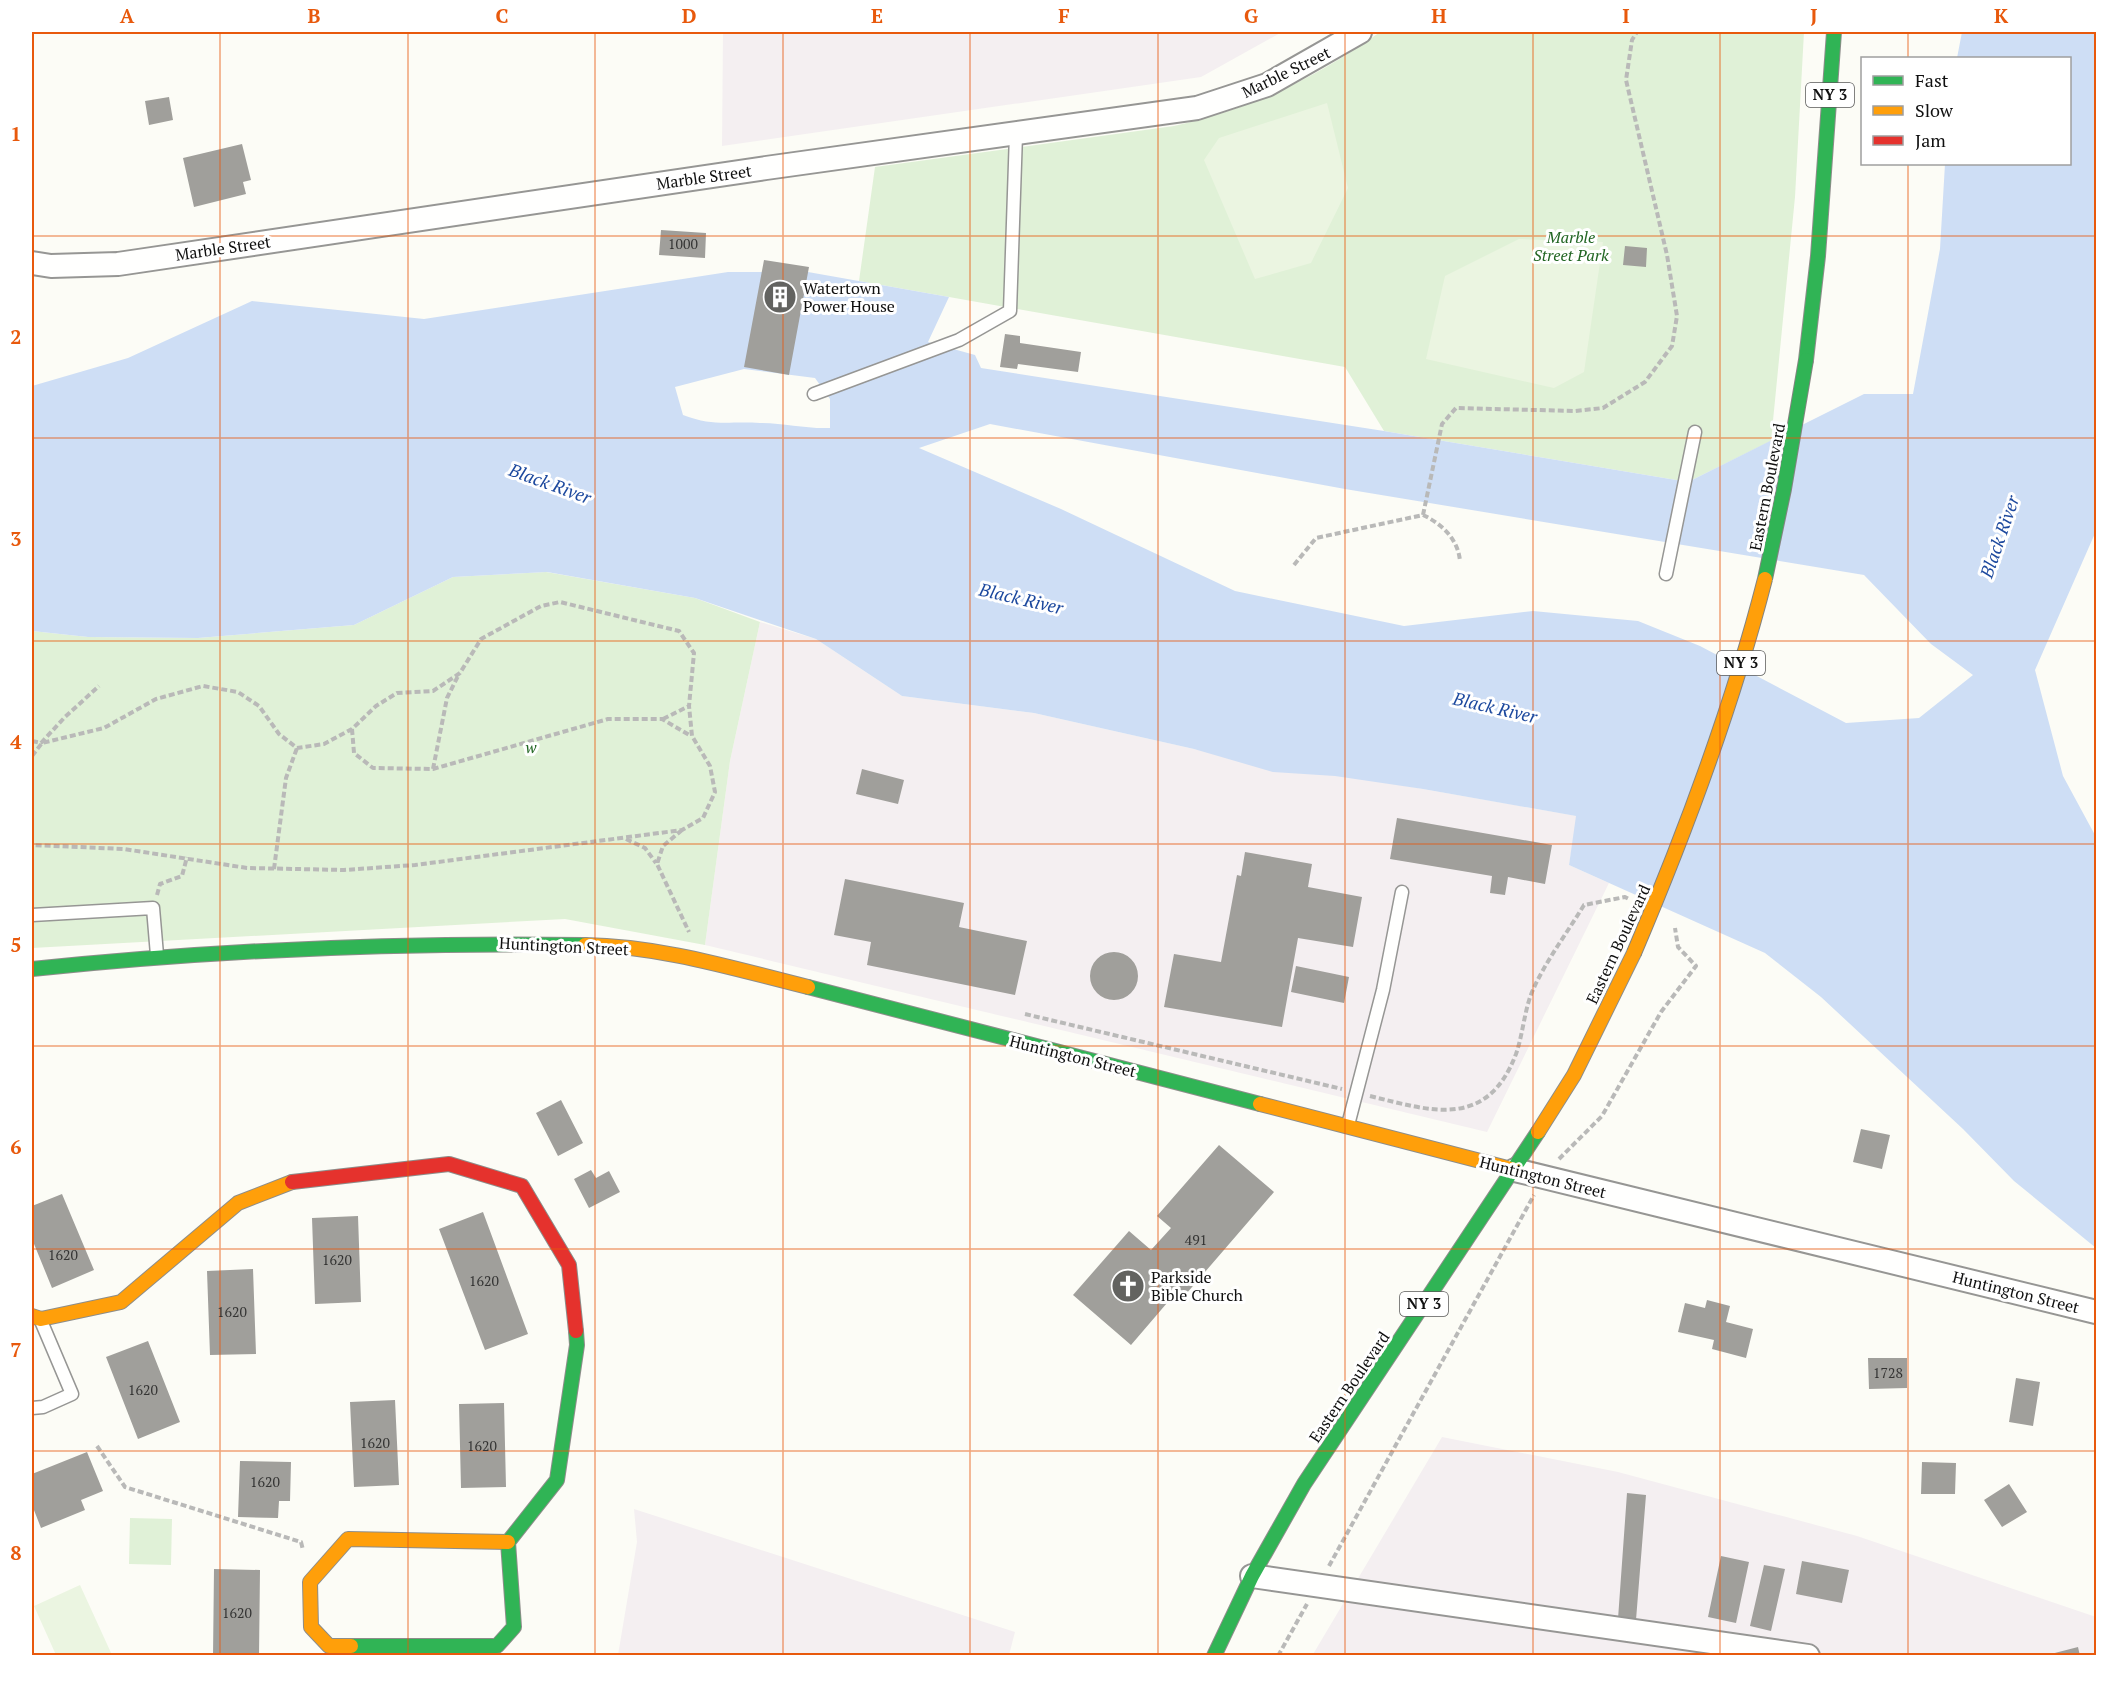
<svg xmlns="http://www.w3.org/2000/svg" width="2128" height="1687" viewBox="0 0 2128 1687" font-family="'PT Serif',serif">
	<rect width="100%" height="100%" fill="#fcfcf6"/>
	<path fill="#f4eff1" d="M723,32H1282L1201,77L722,146Z
		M760,622L816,639L902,696L1034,713L1194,749L1577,816L1569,865L1609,883L1487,1132L705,945L730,761Z
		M1442,1437L1618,1472L1857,1536L2096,1617V1655L1312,1656Z
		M634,1509L1015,1632L1009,1655H618L637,1542Z"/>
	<path fill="#e0f1d7" d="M1380,32H1804L1795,197L1771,441L1688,482L1384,431L1345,367L859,281L875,167L1174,126C1249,110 1318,77 1380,32Z
		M546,572L695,598L760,622L730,761L705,945L565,919L32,948V631L88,637L198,638L354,625L453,577Z
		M130,1518L172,1519L171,1565L129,1564Z"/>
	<path fill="#ebf5e1" d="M1327,103L1348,188L1311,263L1255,279L1204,160L1219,138Z
		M1519,239L1603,242L1584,372L1554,388L1426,359L1445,276Z
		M80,1585L112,1655H56L34,1606Z"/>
	<path fill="#cedef5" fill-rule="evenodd" d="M1962,32H2096V531L2035,670L2063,776L2096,837V1248L2014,1181L1963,1129L1821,997L1765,953L1569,865L1576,816L1423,789L1335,776L1273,772L1194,749L1034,713L902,696L816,639L695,598L547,572L453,577L354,625L198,638L88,637L32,631V386L128,358L252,301L424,319L728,272H808L949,297L928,342L975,355L981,368L1384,431L1688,482L1864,394H1913L1940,249L1945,164H2070V58H1957ZM744,369L815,378L830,399V428C806,429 784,423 760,423C727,421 715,427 683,415L675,387ZM990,424L1345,489L1864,575L1931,644L1973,675L1919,718L1846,723L1700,646L1638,621L1533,611L1404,626L1235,591L1061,509L919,448Z"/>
	<path fill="#a09f9b" d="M169,97L173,120L149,125L145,101Z
		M242,144L251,180L243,182L246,194L194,207L183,158Z
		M661,230L706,233L705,258L659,255Z
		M1625,246L1647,248L1646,267L1623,265Z
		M764,260L809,267L789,375L744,367Z
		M1005,334L1020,336V343L1081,352L1078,372L1018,364L1017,369L1000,367Z
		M862,769L904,780L898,804L856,794Z
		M1397,818L1552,845L1545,884L1508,877L1505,895L1490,893L1492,876L1390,859Z
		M1245,852L1312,864L1308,887L1362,897L1353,947L1298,938L1282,1027L1164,1007L1174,954L1221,962L1237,875L1241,876Z
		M845,879L964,903L959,927L1027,941L1015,995L867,965L871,942L834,935Z
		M1090 976a24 24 0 1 1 48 0a24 24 0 1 1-48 0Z
		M1296,966L1349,977L1344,1003L1291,992Z
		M561,1100L583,1143L558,1156L536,1113Z
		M1861,1129L1890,1135L1882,1169L1853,1162Z
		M1219,1145L1274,1192L1186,1294L1179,1289L1131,1345L1073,1295L1129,1231L1151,1250L1171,1228L1157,1216Z
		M591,1170L596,1178L609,1171L620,1192L589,1208L574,1179Z
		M62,1194L94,1270L52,1288L32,1239V1206Z
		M483,1212L528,1334L485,1350L439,1229Z
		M358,1216L361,1302L315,1304L312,1218Z
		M253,1269L256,1354L210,1355L207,1271Z
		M1707,1300L1730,1306L1726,1322L1753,1329L1746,1358L1712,1349L1714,1340L1678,1332L1685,1303L1705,1308Z
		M148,1341L180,1422L138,1439L106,1357Z
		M1868,1358H1907V1388L1869,1389Z
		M2016,1378L2040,1382L2033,1426L2009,1422Z
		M395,1400L399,1485L354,1487L350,1402Z
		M504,1403L506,1487L461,1488L459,1404Z
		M87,1452L103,1491L81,1500L85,1510L41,1528L32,1505V1474Z
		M240,1461L291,1462L290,1501H279L278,1518L238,1517Z
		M1922,1462L1956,1463L1955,1494H1921Z
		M2009,1484L2027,1512L2002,1527L1984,1500Z
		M1627,1493L1646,1495L1636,1620L1618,1619Z
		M1721,1556L1749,1562L1736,1623L1708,1617Z
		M1802,1561L1849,1570L1842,1603L1796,1594Z
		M1764,1565L1785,1569L1771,1631L1750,1626Z
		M214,1569L260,1570L259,1656H213Z
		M2078,1647L2080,1656H2047V1655Z"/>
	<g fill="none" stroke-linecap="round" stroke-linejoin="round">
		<defs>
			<path id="lane" d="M814,394L959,340L1010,311L1016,134
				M1666,574L1695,432
				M32,915L153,908L157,955
				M1348,1125L1383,990L1402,892
				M32,1408L43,1407L72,1394L41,1321"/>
			<path id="street" d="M32,263L51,266L118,264L766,168L1197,108L1267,85L1360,32
				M1515,1170L2096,1312
				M1252,1576L1808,1656"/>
			<path id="fast" d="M1806,360L1818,256L1834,32
				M32,969C216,950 401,942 585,945
				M808,987L1260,1104
				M351,1646H497L514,1627L508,1542L557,1480L577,1345L576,1331
				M1214,1656L1252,1576L1304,1484L1538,1132"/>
			<path id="slow" d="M585,945C661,946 735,969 808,987
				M1260,1104L1515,1170
				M1538,1132L1574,1075L1634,953
				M32,1316L41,1319L121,1302L238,1203L292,1182
				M351,1646H329L311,1627L310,1582L348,1539L508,1542"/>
			<path id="jam" d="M292,1182L449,1164L522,1186L569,1265L576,1331"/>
		</defs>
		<use href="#lane" stroke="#969694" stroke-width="15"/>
		<use href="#street" stroke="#969694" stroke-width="26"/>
		<use href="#fast" stroke="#8d8d8a" stroke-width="16"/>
		<use href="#slow" stroke="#8d8d8a" stroke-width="16"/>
		<use href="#jam" stroke="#8d8d8a" stroke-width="16"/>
		<path stroke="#b9b9b8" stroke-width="4" stroke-dasharray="6 3" stroke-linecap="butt" d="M1423,515L1442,424L1456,408L1575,411L1603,408L1645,382L1672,346L1677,316L1667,255L1626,80L1632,40L1637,32
			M1294,565L1316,538L1423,515C1442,524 1458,539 1460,561
			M663,719L689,706
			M352,729L354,753L373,768L433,769L608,719H662L691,736
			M32,741L42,743
			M41,743L65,717L99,686
			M32,756L42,743L104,728L156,699L203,686L238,692L259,706L279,734L297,748L324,744L352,729L376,706L397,693L433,691L460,673L481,639L541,606L560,602L679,631L694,653L689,706L692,736L710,766L715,792L703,818L682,830L415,865L344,870L247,868L124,849L32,845
			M433,769L447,698L459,674
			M682,830L663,846L657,864L689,932
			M626,839L645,848L656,863
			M274,869L286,778L297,748
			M157,895L160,884L182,876L187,857
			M1025,1014L1342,1089
			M1370,1096C1431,1111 1487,1130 1516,1054C1523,1034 1524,1012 1532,992C1545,962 1567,933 1584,905L1625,897L1629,899
			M1559,1159L1602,1116L1661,1012L1696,966L1678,947L1675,928
			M97,1446L125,1487L301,1542L303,1550
			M1329,1566L1534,1195
			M1278,1656L1307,1604"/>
		<use href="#lane" stroke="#fffffe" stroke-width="12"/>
		<use href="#street" stroke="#fffffe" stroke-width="22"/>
		<use href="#fast" stroke="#30b455" stroke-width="14"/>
		<use href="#slow" stroke="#ff9f0a" stroke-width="14"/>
		<use href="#jam" stroke="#e5322d" stroke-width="14"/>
		<defs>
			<path id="fast-bridge" d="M1765,579L1784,489L1806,360"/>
			<path id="slow-bridge" d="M1634,953C1686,831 1732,708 1765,579"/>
		</defs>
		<use href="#fast-bridge" stroke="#848481" stroke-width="16" stroke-linecap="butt"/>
		<use href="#slow-bridge" stroke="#848481" stroke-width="16" stroke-linecap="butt"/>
		<use href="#fast-bridge" stroke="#30b455" stroke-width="14"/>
		<use href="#slow-bridge" stroke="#ff9f0a" stroke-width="14"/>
	</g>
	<path fill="none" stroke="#e8590c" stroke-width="1.5" stroke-opacity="0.55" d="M220,32V1656M408,32V1656M595,32V1656M783,32V1656M970,32V1656M1158,32V1656M1345,32V1656M1533,32V1656M1720,32V1656M1908,32V58M1908,164V1656M32,236H2096M32,438H2096M32,641H2096M32,844H2096M32,1046H2096M32,1249H2096M32,1451H2096"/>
	<defs>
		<symbol id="building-disc" viewBox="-11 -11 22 22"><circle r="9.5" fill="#636360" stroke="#fff"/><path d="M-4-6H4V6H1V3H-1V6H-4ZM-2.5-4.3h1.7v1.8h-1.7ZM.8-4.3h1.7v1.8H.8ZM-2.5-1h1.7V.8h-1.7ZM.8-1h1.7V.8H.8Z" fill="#fff"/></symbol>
		<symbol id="church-disc" viewBox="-11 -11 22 22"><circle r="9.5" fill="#636360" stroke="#fff"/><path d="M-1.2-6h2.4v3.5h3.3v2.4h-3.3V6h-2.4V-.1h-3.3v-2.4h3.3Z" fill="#fff"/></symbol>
	</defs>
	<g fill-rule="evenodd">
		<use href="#building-disc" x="761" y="278" width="38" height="38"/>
		<use href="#church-disc" x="1109" y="1267" width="38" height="38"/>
	</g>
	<g text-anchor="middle" stroke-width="6" stroke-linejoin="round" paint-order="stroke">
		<g font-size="14" fill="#343433">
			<text x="683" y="249">1000</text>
			<text x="1196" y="1245">491</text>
			<text x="63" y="1260">1620</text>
			<text x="337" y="1265">1620</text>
			<text x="484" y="1286">1620</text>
			<text x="232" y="1317">1620</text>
			<text x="1888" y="1378">1728</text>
			<text x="143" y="1395">1620</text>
			<text x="375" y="1448">1620</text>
			<text x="482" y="1451">1620</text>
			<text x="265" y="1487">1620</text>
			<text x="237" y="1618">1620</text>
		</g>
		<g fill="#fff" stroke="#585858" stroke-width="1.5">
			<rect x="1806" y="83" width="48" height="24" rx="4.5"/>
			<rect x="1717" y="651" width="48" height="24" rx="4.5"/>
			<rect x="1400" y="1292" width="48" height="24" rx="4.5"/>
		</g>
		<g font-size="15" font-weight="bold" fill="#101010">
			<text x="1830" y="100">NY 3</text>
			<text x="1741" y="668">NY 3</text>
			<text x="1424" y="1309">NY 3</text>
		</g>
		<g font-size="16" fill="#101010" stroke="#fff">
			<text transform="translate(1286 72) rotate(-26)" y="6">Marble Street</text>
			<text transform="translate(704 177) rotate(-8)" y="6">Marble Street</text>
			<text transform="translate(223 248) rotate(-8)" y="6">Marble Street</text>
			<text transform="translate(1767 487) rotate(-79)" y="6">Eastern Boulevard</text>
			<text transform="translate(1618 944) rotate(-65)" y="6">Eastern Boulevard</text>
			<text transform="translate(564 946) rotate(3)" y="6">Huntington Street</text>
			<text transform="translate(1073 1056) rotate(14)" y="6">Huntington Street</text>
			<text transform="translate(1543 1177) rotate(14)" y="6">Huntington Street</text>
			<text transform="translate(2016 1292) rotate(14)" y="6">Huntington Street</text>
			<text transform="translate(1349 1387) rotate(-56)" y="6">Eastern Boulevard</text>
		</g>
		<g font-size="16" font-style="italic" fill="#226623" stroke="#fff">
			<text x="1571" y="243">Marble<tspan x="1571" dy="18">Street Park</tspan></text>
			<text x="531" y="753">w</text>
		</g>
		<g font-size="16" fill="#101010" stroke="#fff" text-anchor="start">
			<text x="803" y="294">Watertown<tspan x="803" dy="18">Power House</tspan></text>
			<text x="1151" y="1283">Parkside<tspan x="1151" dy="18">Bible Church</tspan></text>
		</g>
		<g font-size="18" font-style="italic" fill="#1d499e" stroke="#fff">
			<text transform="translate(550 484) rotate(20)" y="6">Black River</text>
			<text transform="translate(2000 537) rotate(-71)" y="6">Black River</text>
			<text transform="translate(1021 599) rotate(13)" y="6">Black River</text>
			<text transform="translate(1495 708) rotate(13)" y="6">Black River</text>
		</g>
	</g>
	<rect width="2128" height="1687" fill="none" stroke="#ffffff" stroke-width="66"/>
	<rect x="1861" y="57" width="210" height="108" fill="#ffffff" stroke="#9f9f9f" stroke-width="1.5"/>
	<rect x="1873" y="76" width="30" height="9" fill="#30b455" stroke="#9f9f9f" stroke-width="1.5"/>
	<text x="1915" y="87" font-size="18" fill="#101010">Fast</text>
	<rect x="1873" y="106" width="30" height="9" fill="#ff9f0a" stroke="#9f9f9f" stroke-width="1.5"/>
	<text x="1915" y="117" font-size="18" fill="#101010">Slow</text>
	<rect x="1873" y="136" width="30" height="9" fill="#e5322d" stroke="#9f9f9f" stroke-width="1.5"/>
	<text x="1915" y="147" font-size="18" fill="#101010">Jam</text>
	<rect x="33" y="33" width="2062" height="1621" fill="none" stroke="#e8590c" stroke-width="2"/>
	<g font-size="20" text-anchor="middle" font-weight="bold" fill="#e8590c">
		<text x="127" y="23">A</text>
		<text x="314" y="23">B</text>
		<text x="502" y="23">C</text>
		<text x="689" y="23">D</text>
		<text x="877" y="23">E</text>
		<text x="1064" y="23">F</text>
		<text x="1251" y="23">G</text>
		<text x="1439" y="23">H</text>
		<text x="1626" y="23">I</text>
		<text x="1814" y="23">J</text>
		<text x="2001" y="23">K</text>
		<text x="16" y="141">1</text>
		<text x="16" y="344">2</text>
		<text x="16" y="546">3</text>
		<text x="16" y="749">4</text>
		<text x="16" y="952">5</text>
		<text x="16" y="1154">6</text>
		<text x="16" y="1357">7</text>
		<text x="16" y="1560">8</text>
	</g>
</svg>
